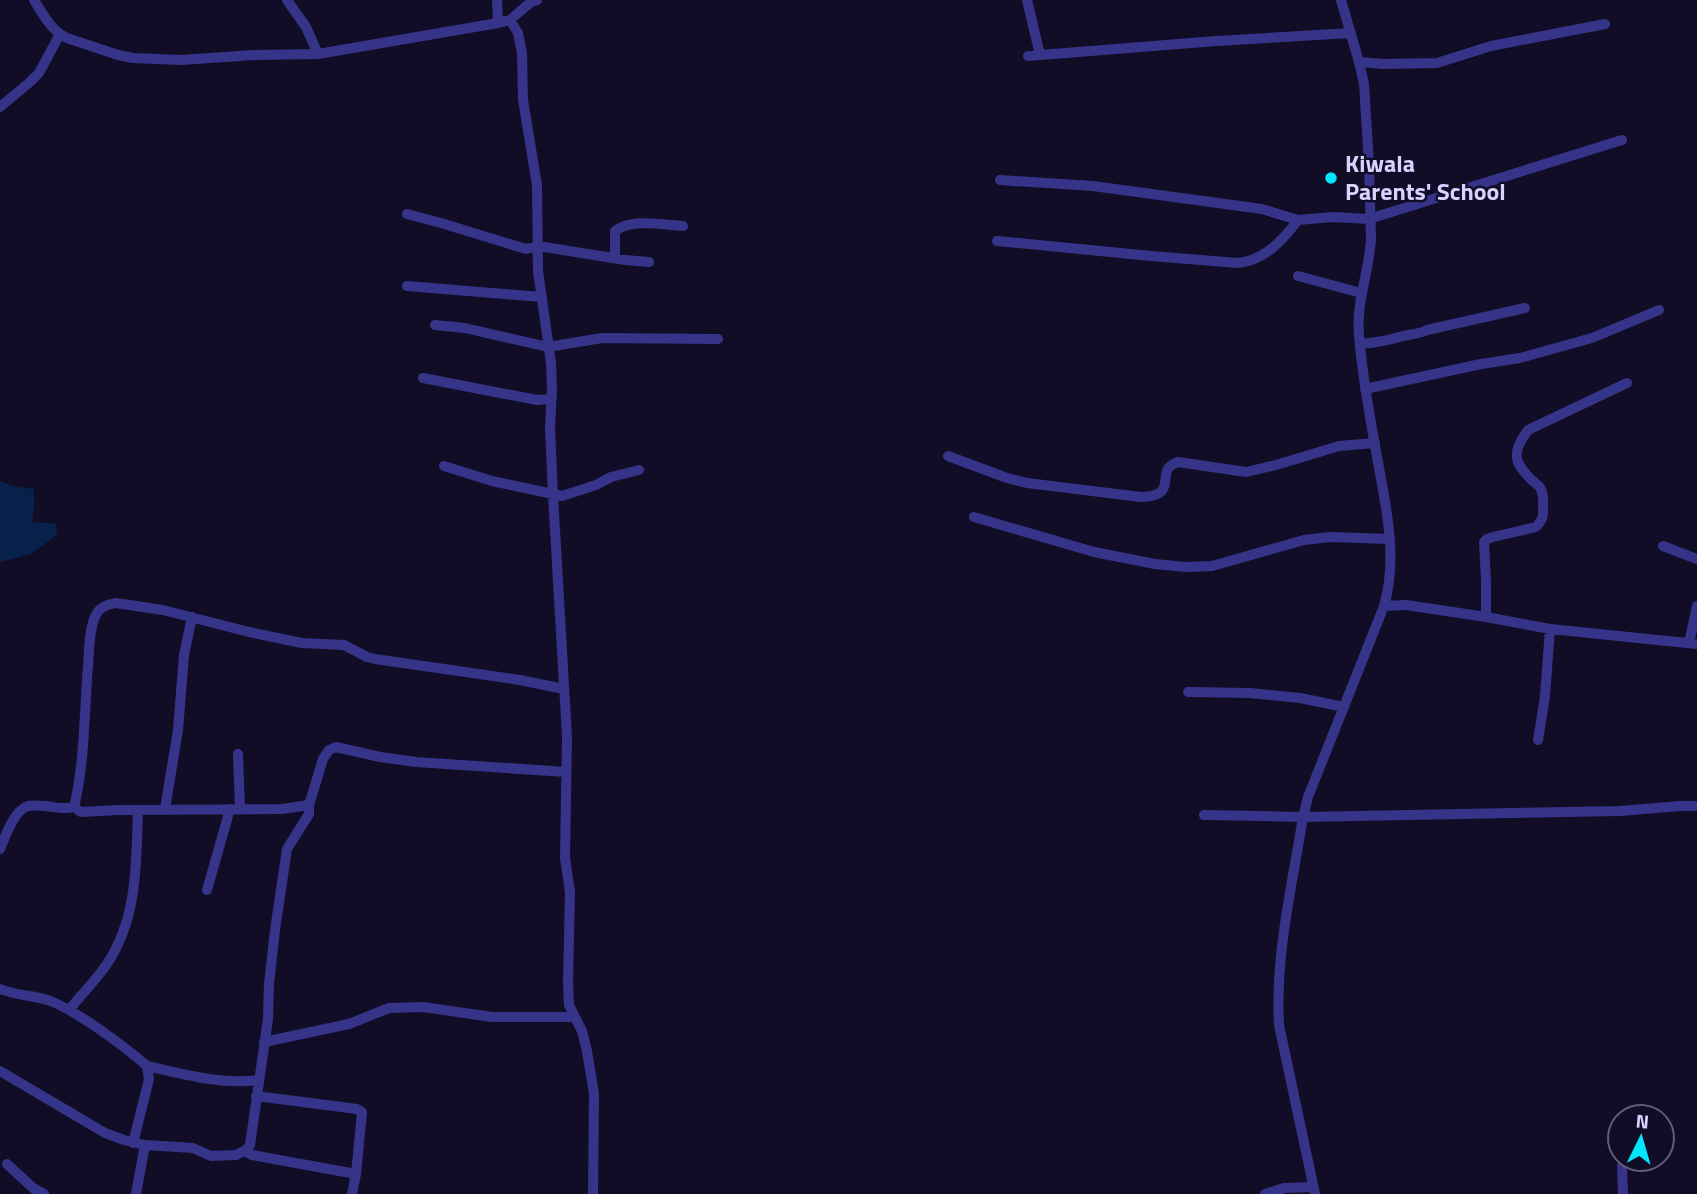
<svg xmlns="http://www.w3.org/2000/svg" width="1697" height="1194" viewBox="0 0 1697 1194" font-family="'Titillium Web',sans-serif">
	<rect width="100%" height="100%" fill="#110d26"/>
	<path fill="#07214a" d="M0,481L13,486L34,489V510L32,521C41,524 48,522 56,524L57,535L31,554L0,562Z"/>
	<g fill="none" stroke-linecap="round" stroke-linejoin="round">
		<path stroke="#363489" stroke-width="10" d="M34,0C43,14 51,31 67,38L118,55L133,58L181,60L254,55L318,54L498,23L510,20L531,2L537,0
			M287,0L306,27L318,54
			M497,0L498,23
			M1027,0L1040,55
			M510,20L518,33L522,53L523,100L537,185L538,271L551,363L552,389L550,428L553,495L567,737L565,858L570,892L568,982L569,1005L582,1031L587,1051L594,1094L593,1194
			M1028,56L1216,41L1351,33
			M1359,62L1383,64L1437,63L1491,46L1605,24
			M0,107L30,82L39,73L60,34
			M1000,180L1093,186L1262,209L1298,220
			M407,214L441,223L526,249L538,246L625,260L649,262
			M997,241L1151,256L1238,263C1265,260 1282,241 1298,220L1333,217L1369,219L1622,140
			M615,258V231C633,218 662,225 683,226
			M1298,276L1361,293
			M407,286L542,297
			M435,325L465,328L548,347L602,338L718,339
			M1360,344C1374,343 1386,341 1399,337C1409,334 1418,335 1427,330L1525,308
			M423,378L537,400L552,399
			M1365,389L1481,364L1520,358L1592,338L1659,310
			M948,456L1007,478L1027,483L1141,497C1182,496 1152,470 1178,462L1246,472L1276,465L1339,446L1375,443
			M444,466L492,481L562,496L596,485L611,477L639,470
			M974,517L1094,552L1155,564L1185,567L1212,566L1304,540L1330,537L1389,539
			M1663,546L1697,559
			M1384,606L1406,605L1486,617L1550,629L1697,644
			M1486,617V580L1484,542L1487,539L1493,537L1536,527C1542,521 1544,516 1543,507C1543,501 1544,496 1541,490C1539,484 1539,487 1534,482C1513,463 1511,453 1528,430L1627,383
			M1689,643L1697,606
			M1188,692L1250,693L1300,698L1344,707
			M1538,740L1545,696L1550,629
			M238,754L240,809
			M74,807C85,761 84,713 88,666C89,652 89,625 97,613C101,606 109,604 116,603L163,610L249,632L302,643L344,645L367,657L375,659L520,680L564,689
			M165,809L178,730L184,655L192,617
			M1204,815L1303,817L1620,811L1680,806H1695
			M0,849C5,837 14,810 28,806C33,805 40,806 45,806C56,807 63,810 74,807L81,812L119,810L282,809L309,805
			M207,890L230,809
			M0,989C17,996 36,995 53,1002C81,1014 124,1046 147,1066L149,1079L133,1143
			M69,1010C81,995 96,980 107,964C138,917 136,864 138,810
			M264,1042L349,1024L389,1008L423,1007L492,1017H574
			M147,1066C184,1074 220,1085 258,1080
			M0,1071L105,1133L124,1140L145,1145L193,1148L211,1156L236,1155L246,1150L250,1145L268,1019L269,984L275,930L287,849L309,814V805L323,759L329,750L336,747L380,757L416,762L566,772
			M256,1096L357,1109L362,1112L356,1174L352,1194
			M246,1150V1152L252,1155L356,1174
			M7,1164L33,1188L44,1194
			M1622,1166L1623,1194
			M136,1194L145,1145
			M1265,1194L1284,1188L1313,1187
			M1315,1194L1279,1025C1275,956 1292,886 1303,817L1308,797L1384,606C1398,558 1386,506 1377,457C1370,417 1362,376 1359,335C1356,302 1369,272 1371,239L1369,164L1364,84L1359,62L1341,0"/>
	</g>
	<circle fill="#00e6fd" stroke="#110d26" stroke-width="2.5" cx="1331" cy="178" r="7"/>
	<g text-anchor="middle" stroke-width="5" stroke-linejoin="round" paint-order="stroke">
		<g font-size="24" font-weight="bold" fill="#d7d2ff" stroke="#110d26" text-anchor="start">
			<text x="1345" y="172">Kiwala<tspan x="1345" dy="28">Parents' School</tspan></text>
		</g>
	</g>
	<g transform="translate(1641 1138) rotate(5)"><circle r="33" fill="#110d26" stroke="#605c7d" stroke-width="2"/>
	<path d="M0-5L12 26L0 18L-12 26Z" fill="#00e6fd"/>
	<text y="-10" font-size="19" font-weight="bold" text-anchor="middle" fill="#d7d2ff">N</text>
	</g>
</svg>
